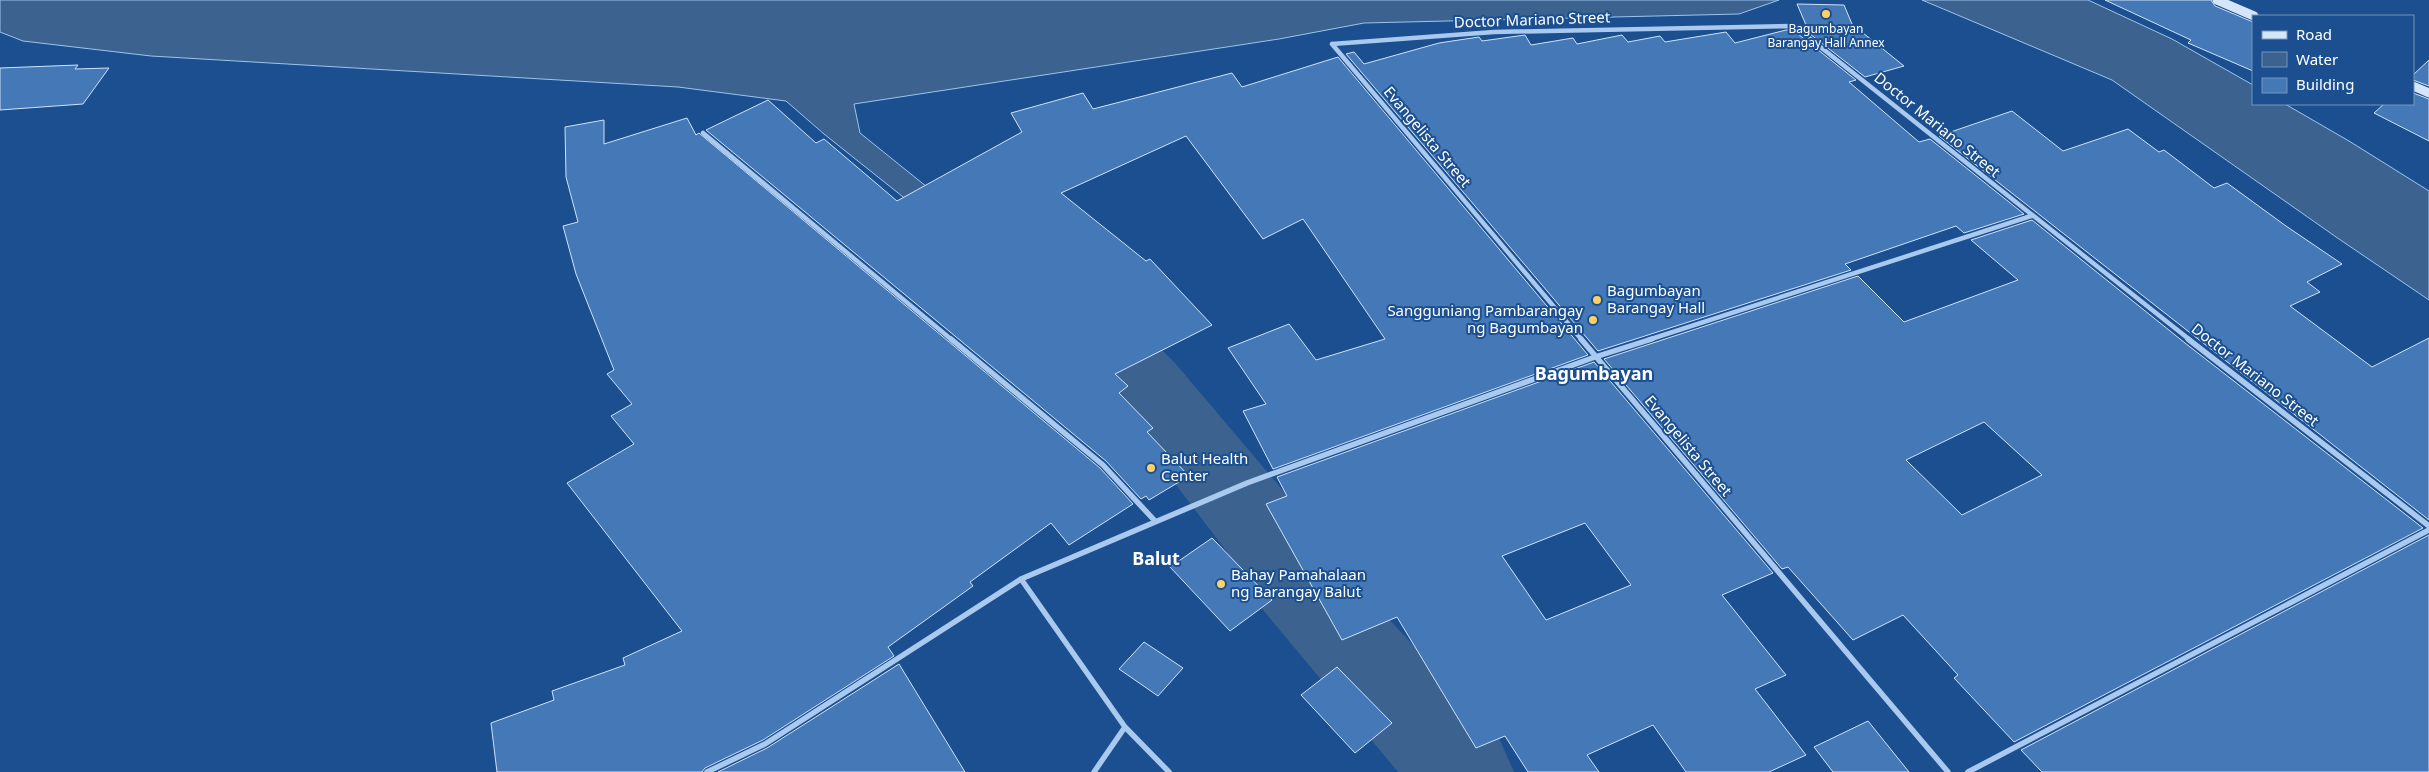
<svg xmlns="http://www.w3.org/2000/svg" width="2429" height="772" viewBox="0 0 2429 772" font-family="'Noto Sans',sans-serif">
	<rect width="100%" height="100%" fill="#1b4f8f"/>
	<path fill="#3c6290" stroke="#9cc4f0" d="M0,0H1779L1739,14L1364,23L1279,39L854,104L860,133L968,220L922,212L824,134L786,101L678,87L151,56L23,41L0,32Z
		M1922,0H2088L2172,39L2253,85V104H2285L2349,141L2429,191V300L2339,239L2112,80Z"/>
	<g fill="none" stroke-linecap="round" stroke-linejoin="round">
		<path fill="#3c6290" fill-rule="evenodd" d="M1046,260L1073,268L1094,283L1175,363L1291,500L1313,537L1499,738L1514,772H1398L1249,593L1227,552L1117,407L1038,323L1019,308L1007,288L1019,268Z"/>
	</g>
	<path fill="#4478b7" stroke="#cfe3fa" fill-rule="evenodd" d="M2105,0H2211L2215,6L2253,22V71L2188,43L2191,40Z
		M1797,4L1844,5L1852,24L1904,66L1865,77L1801,27L1806,25Z
		M1786,30H1793L1856,80L1849,82L1919,142L1930,139L2024,214L1964,233L1956,226L1845,264L1851,270L1598,351L1346,54L1354,52L1364,64L1439,43L1479,37L1482,41L1525,35L1531,45L1573,38L1577,44L1622,35L1628,42L1660,36L1665,42L1726,32L1735,43Z
		M1338,57L1588,355L1273,469L1243,411L1266,404L1228,348L1289,324L1316,360L1385,339L1303,219L1263,239L1186,136L1061,193L1146,261L1150,259L1212,325L1115,374L1128,386L1119,393L1153,428L1147,432L1189,476L1149,500L1146,496L1141,499L1106,461L706,130L768,100L816,143L824,139L897,201L1022,132L1011,113L1083,93L1093,109L1232,73L1242,87Z
		M2429,60V86L2413,80V75Z
		M78,65L75,69L109,68L83,104L0,110V68Z
		M2413,93L2429,99V141L2374,113L2384,104H2413Z
		M2012,111L2063,151L2128,129L2159,152L2164,150L2214,188L2227,183L2286,226L2342,264L2307,282L2320,292L2290,306L2372,367L2429,338V520L1939,136Z
		M687,118L696,135L699,133L1100,468L1133,504L1069,545L1051,523L970,582L973,586L888,647L894,656L763,740L705,768L702,772H497L491,723L554,700L552,691L625,665L623,658L682,631L567,483L634,444L611,416L632,404L607,374L614,370L576,274L563,226L578,222L566,177L565,127L604,120V144Z
		M2032,220L2185,343L2423,528L2014,742L1954,678L1958,675L1903,615L1853,640L1788,567L1782,569L1604,359L1858,276L1904,322L2018,280L1971,240ZM1984,422L2042,475L1962,515L1906,460Z
		M1594,362L1773,573L1722,595L1786,675L1755,689L1806,755L1769,772H1686L1653,725L1587,755L1599,772H1528L1505,736L1476,748L1397,617L1342,640L1266,504L1287,496L1277,477ZM1585,523L1631,585L1546,620L1502,556Z
		M2429,535V772H2042L2021,750Z
		M1212,538L1272,600L1230,631L1170,567Z
		M1144,642L1183,668L1158,696L1119,669Z
		M899,664L965,772H718L767,748Z
		M1337,667L1392,723L1355,753L1301,695Z
		M1868,721L1909,772H1833L1814,747Z"/>
	<g fill="none" stroke-linecap="round" stroke-linejoin="round">
		<path stroke="#a9c9ee" stroke-width="4.5" d="M1332,44L1494,32L1794,26L2190,340
			M1332,44L1582,340
			M703,133L952,340
			M1648,340L2031,216"/>
		<path stroke="#a9c9ee" stroke-width="5.5" d="M951,339L1103,465L1155,521
			M1581,339L1948,772
			M2188,339L2429,526
			M1021,579L1125,727L1169,772
			M707,772L765,744L1021,579L1247,483L1595,357L1652,339
			M1094,772L1125,727
			M1968,772L2429,530"/>
		<path stroke="#d6e6fa" stroke-width="9" d="M2217,0L2254,16
			M2413,86L2429,93"/>
	</g>
	<g fill="#ffd166" stroke="#1b4f8f" stroke-width="2">
		<circle cx="1826" cy="14" r="5"/>
		<circle cx="1597" cy="300" r="5"/>
		<circle cx="1593" cy="320" r="5"/>
		<circle cx="1151" cy="468" r="5"/>
		<circle cx="1221" cy="584" r="5"/>
	</g>
	<g text-anchor="middle" stroke-width="4" stroke-linejoin="round" paint-order="stroke">
		<g font-size="12" fill="#fff" stroke="#1b4f8f">
			<text x="1826" y="33">Bagumbayan<tspan x="1826" dy="14">Barangay Hall Annex</tspan></text>
		</g>
		<g font-size="15" fill="#fff" stroke="#1b4f8f">
			<text transform="translate(1532 20) rotate(-2)" y="5">Doctor Mariano Street</text>
			<text transform="translate(1937 125) rotate(39)" y="5">Doctor Mariano Street</text>
			<text transform="translate(1427 137) rotate(50)" y="5">Evangelista Street</text>
			<text transform="translate(2255 375) rotate(38)" y="5">Doctor Mariano Street</text>
			<text transform="translate(1688 446) rotate(50)" y="5">Evangelista Street</text>
		</g>
		<g font-size="15" fill="#fff" stroke="#1b4f8f" text-anchor="start">
			<text x="1607" y="296">Bagumbayan<tspan x="1607" dy="17">Barangay Hall</tspan></text>
			<text x="1583" y="316" text-anchor="end">Sangguniang Pambarangay<tspan x="1583" dy="17">ng Bagumbayan</tspan></text>
			<text x="1161" y="464">Balut Health<tspan x="1161" dy="17">Center</tspan></text>
			<text x="1231" y="580">Bahay Pamahalaan<tspan x="1231" dy="17">ng Barangay Balut</tspan></text>
		</g>
		<g font-size="18" font-weight="bold" fill="#fff" stroke="#1b4f8f">
			<text x="1594" y="380">Bagumbayan</text>
			<text x="1156" y="565">Balut</text>
		</g>
	</g>
	<rect x="2252" y="15" width="162" height="90" fill="#1b4f8f" stroke="#7695bc"/>
	<rect x="2262" y="31" width="25" height="8" fill="#d6e6fa" stroke="#7695bc"/>
	<text x="2296" y="40" font-size="15" fill="#ffffff">Road</text>
	<rect x="2262" y="52" width="25" height="15" fill="#3c6290" stroke="#7695bc"/>
	<text x="2296" y="65" font-size="15" fill="#ffffff">Water</text>
	<rect x="2262" y="78" width="25" height="15" fill="#4478b7" stroke="#7695bc"/>
	<text x="2296" y="90" font-size="15" fill="#ffffff">Building</text>
</svg>
